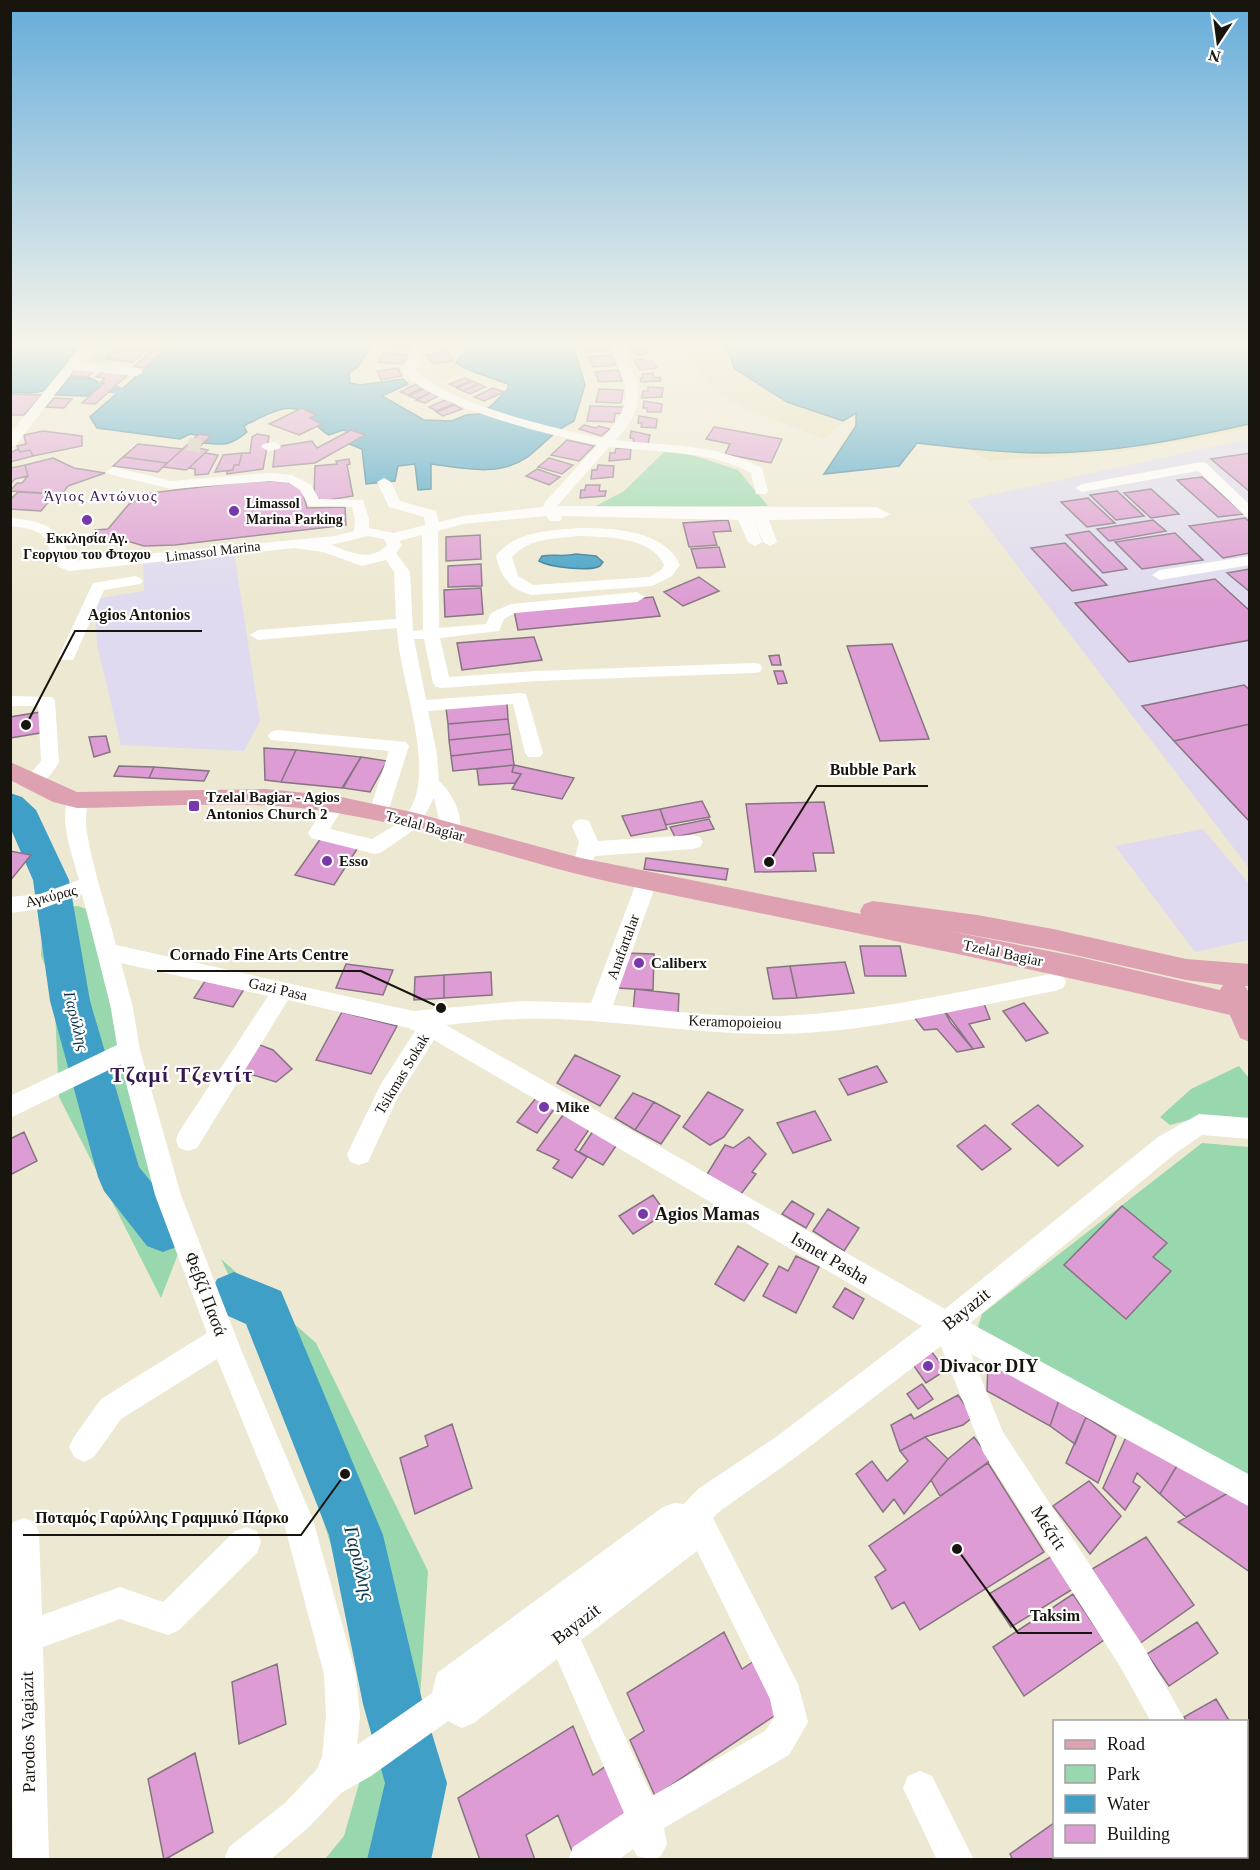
<svg xmlns="http://www.w3.org/2000/svg" width="1260" height="1870" viewBox="0 0 1260 1870" font-family="'Times New Roman',serif">
	<rect width="100%" height="100%" fill="#ede8d1"/>
	<path fill="#dfdaef" d="M1249,439V868L967,500Z
		M234,552L260,721L244,751L121,745L97,645L95,599L144,591L143,562Z
		M1203,829L1249,884V940L1195,952L1115,846Z"/>
	<path fill="#99d8ae" d="M127,342L120,348H115L107,358L110,359L106,363L89,362L104,343Z
		M664,452L692,455L738,470L768,506L590,509L624,491Z
		M78,906L89,910L100,951L117,1042L181,1246L161,1298L59,1097L54,990L41,955L43,910Z
		M1239,1066L1249,1078V1120L1196,1118L1170,1125L1160,1117L1191,1089Z
		M1202,1143L1249,1147V1486L976,1333L982,1314Z
		M221,1259L316,1343L428,1571L410,1859H325L344,1836L382,1703L277,1378Z"/>
	<path fill="#e7deb9" d="M687,342H723L735,369L787,402L843,421L824,439L748,410L716,393L687,358Z
		M456,360L469,370L444,381L435,377L430,367Z
		M1249,424V428L1242,430L1120,452L989,461L966,448C992,450 1018,453 1044,453C1114,455 1182,439 1249,424Z"/>
	<path fill="#409fc6" stroke="#34768e" stroke-width="1.5" d="M11,342H84L53,380L56,382C43,396 28,393 11,392Z
		M176,342H373L359,366L349,373L350,383L360,385L403,379L408,384L382,396L424,420L452,421L466,415L478,414L490,407L508,389V384L469,370L456,363L469,342H589V345L574,348L585,385L574,421C554,430 543,446 526,458C498,477 462,468 431,464V489L418,490L415,464L398,466L395,481L366,484L362,449L349,444L358,434L343,430L329,435C319,429 315,424 308,416C290,398 266,416 247,424L244,427L247,432C231,446 223,445 203,443V436L190,434L180,439L97,428L90,417Z
		M723,342H1249V424C1182,439 1115,453 1045,453C1003,453 960,448 917,443L899,466L824,474L856,426V413L843,421L787,402L735,369Z
		M69,378H90L98,382L97,388L87,396L55,395Z
		M576,554L596,556L603,562L600,566C589,572 549,567 539,561L542,556C554,554 564,557 576,554Z"/>
	<g fill="none" stroke-linecap="round" stroke-linejoin="round">
		<path fill="#409fc6" fill-rule="evenodd" d="M97,384L119,386L125,390L119,394L93,391L91,388L93,385Z"/>
		<path fill="#409fc6" fill-rule="evenodd" d="M10,793L22,797L36,810L69,880L90,1001L139,1167L179,1216L186,1231L179,1246L163,1252L147,1246L104,1191L98,1177L50,1001L33,880L10,827Z
			M234,1272L281,1291L383,1535L423,1704L447,1783L431,1860H367L385,1783L363,1704L329,1535L246,1324L217,1311L210,1295L217,1279Z"/>
	</g>
	<path fill="#dd9cd3" stroke="#867482" stroke-width="1.5" d="M127,342H154L133,362L106,359L115,348H120Z
		M162,342H174L144,368L133,367Z
		M392,342H413L410,349H389Z
		M435,342H448L456,343L450,350L430,347Z
		M607,345L610,350L588,352L586,347Z
		M647,346L649,351H645L647,354L635,355L628,347Z
		M447,351L453,361L433,364L426,355Z
		M384,353L408,355L402,364L378,362Z
		M612,355L616,365L593,367L589,357Z
		M643,359L645,362L653,361L657,368L640,370L634,360Z
		M398,368L402,376L381,380L377,371Z
		M75,369H95L88,377L70,376Z
		M105,370L130,373L95,404L82,403L104,383H100L105,378L96,377Z
		M618,370L622,381L599,382L595,372Z
		M653,373L654,378L660,377L661,381L641,382L640,378H643L642,374Z
		M465,378L471,381L456,387L449,384Z
		M472,381L479,384L463,391L457,388Z
		M416,384L424,387L408,395L400,392Z
		M479,384L485,387L470,394L463,391Z
		M648,387L663,388L662,397L642,398L643,391H648Z
		M425,388L433,391L417,399L409,396Z
		M493,388L504,392L484,401L474,397Z
		M599,389L623,390L621,403L596,402Z
		M432,392L440,395L425,403L416,400Z
		M10,394L42,395L24,415H10Z
		M54,398L72,399L64,408L46,407Z
		M447,399L454,404L436,411L429,407Z
		M644,401L662,404L661,412H647V408H643Z
		M455,405L462,409L443,416L436,412Z
		M590,406L624,407L623,414L615,413L614,422L587,421Z
		M302,408L316,415L310,418L322,424L299,435L269,424Z
		M639,416L657,419L656,428L641,427L642,423H638Z
		M584,425L596,428L599,426L610,429L601,436L579,429Z
		M714,427L782,439L771,463L725,454L730,444L706,439Z
		M351,430L365,435L315,463L273,467L275,447L312,441L317,448Z
		M43,431L82,436V446L33,456L30,450L20,452L17,446L26,444L24,435Z
		M631,431L650,435L648,444L633,443L634,439L630,438Z
		M199,434L211,436L198,448L208,450L189,468L186,470L163,467Z
		M257,434L269,436L263,469L227,474V471L233,470L234,465H239L242,453H250L252,437Z
		M567,440L594,446L579,461L551,455Z
		M138,444L183,449L167,463L123,457Z
		M616,448L631,449L630,459L609,461L610,453H615Z
		M18,449L20,452L30,450L33,456L10,462V453Z
		M205,453L218,455L208,474L195,475V469L189,468Z
		M242,453L239,465H234L233,470L215,472L223,455Z
		M1250,453V492L1211,459Z
		M123,457L167,463L158,472L113,466Z
		M53,458L74,468L105,473L68,486L62,494L10,491L17,483H22L28,476L25,465Z
		M549,458L573,465L562,474L538,467Z
		M349,459L350,464L347,465L353,496L322,501L314,496L315,466L337,464L336,461Z
		M25,465L28,476L15,479L10,484V468Z
		M598,465L614,466L613,477L591,479L592,470H597Z
		M537,469L560,477L549,485L526,476Z
		M1202,477L1244,514L1218,517L1177,480Z
		M258,480L286,482L295,485L302,490L307,508L345,507L346,525L175,545L144,546L124,540L86,543L95,530L108,529L129,504L151,493Z
		M586,485H600L599,491H606L605,496L580,498L581,490H585Z
		M1151,489L1179,514L1151,518L1124,493Z
		M1117,491L1144,516L1116,520L1090,495Z
		M18,492L55,494L41,511L10,509V500Z
		M1088,498L1115,523L1087,527L1061,502Z
		M1245,518L1250,522V553L1223,558L1189,526Z
		M728,520L731,531L713,532L717,545L689,547L683,523Z
		M1153,520L1166,531L1109,541L1097,529Z
		M1089,531L1127,569L1103,573L1066,535Z
		M1175,533L1203,560L1142,569L1115,542Z
		M480,535L481,559L446,561V537Z
		M1065,543L1107,585L1072,591L1031,548Z
		M719,547L725,567L697,568L691,549Z
		M481,564L482,586L448,587V566Z
		M1250,569V592L1227,573Z
		M699,577L719,591L683,606L664,592Z
		M1215,579L1250,611V640L1129,662L1075,603Z
		M481,588L483,614L445,617L444,590Z
		M653,597L660,616L518,630L514,611Z
		M534,637L542,660L462,670L457,643Z
		M892,644L917,708L929,739L880,741L847,646Z
		M779,655L781,665H772L769,656Z
		M774,671H783L787,683L778,684Z
		M1244,685L1250,690V724L1174,741L1142,706Z
		M507,703L508,719L448,724L446,708Z
		M41,712L40,733L10,738V717Z
		M508,719L510,734L449,740L448,724Z
		M1250,724V822L1174,741Z
		M510,734L512,749L451,756L449,740Z
		M106,736L110,752L94,757L89,737Z
		M264,748L296,750L281,782L265,780Z
		M512,749L514,765L453,771L451,756Z
		M296,750L361,757L342,788L281,782Z
		M361,757L387,761L370,792L343,788Z
		M514,765L574,778L562,799L512,789L521,774L512,772Z
		M514,765L512,772L521,774L515,783L479,785L477,769Z
		M119,766L154,767L149,778L114,776Z
		M154,767L209,771L204,781L149,778Z
		M702,801L710,817L666,825L660,809Z
		M824,802L834,853H813L816,871L755,872L746,804Z
		M660,809L667,829L631,836L622,816Z
		M709,819L714,829L675,837L670,827Z
		M321,838L359,846L334,885L295,875Z
		M10,851L31,855L10,881Z
		M646,858L728,869L726,880L644,869Z
		M860,946H900L906,976H865Z
		M625,953L654,954L653,990L616,988Z
		M845,962L854,993L797,998L790,966Z
		M346,964L393,970L383,995L336,988Z
		M790,966L797,998L773,999L767,968Z
		M491,972L492,995L444,998V975Z
		M444,975V998L414,1000L415,977Z
		M207,978L246,986L233,1007L194,998Z
		M635,989L679,994L678,1016L633,1012Z
		M983,1001L990,1019L969,1024L984,1047L973,1049L942,1007Z
		M1024,1003L1048,1033L1026,1041L1003,1011Z
		M942,1007L951,1023L973,1049L957,1052L937,1029L924,1030L914,1017Z
		M342,1012L397,1026L371,1074L316,1060Z
		M252,1042L273,1050L292,1069L276,1082L237,1070Z
		M575,1055L620,1076L600,1106L557,1083Z
		M877,1066L887,1082L848,1095L839,1079Z
		M708,1092L743,1110L724,1137L710,1145L683,1127Z
		M633,1093L654,1102L635,1130L615,1118Z
		M536,1098L555,1108L537,1133L517,1122Z
		M654,1102L680,1116L661,1144L635,1130Z
		M1038,1105L1083,1146L1058,1166L1012,1124Z
		M815,1111L831,1140L793,1153L777,1123Z
		M563,1115L590,1128L575,1150L587,1157L572,1178L553,1168L559,1160L537,1150Z
		M985,1125L1011,1149L982,1170L957,1146Z
		M593,1131L618,1143L603,1165L579,1152Z
		M24,1132L37,1161L10,1175V1139Z
		M749,1137L766,1154L752,1172L756,1174L735,1202L703,1181L725,1145L733,1148Z
		M653,1195L666,1213L633,1234L619,1216Z
		M792,1201L814,1214L806,1228L782,1214Z
		M1122,1206L1167,1243L1153,1257L1171,1271L1126,1319L1064,1265Z
		M828,1209L859,1228L844,1251L813,1231Z
		M738,1246L768,1264L744,1301L715,1284Z
		M796,1256L819,1267L796,1313L763,1296L779,1266L788,1271Z
		M845,1288L864,1299L853,1319L833,1307Z
		M930,1350L946,1370L926,1383L911,1362Z
		M988,1361L1059,1400L1050,1426L987,1391Z
		M922,1384L933,1399L918,1409L907,1394Z
		M958,1395L973,1417L963,1425L925,1437L900,1451L891,1425L911,1414L914,1419Z
		M1059,1400L1086,1417L1075,1444L1050,1426Z
		M1086,1417L1116,1436L1098,1483L1066,1463Z
		M452,1424L472,1488L415,1514L400,1458L428,1446L425,1436Z
		M1127,1435L1178,1464L1160,1494L1137,1473L1133,1482L1140,1487L1125,1510L1103,1488Z
		M925,1437L948,1459L904,1514L894,1499L883,1512L856,1474L872,1461L887,1481L908,1461L900,1451Z
		M974,1437L991,1460L940,1496L931,1480L948,1459Z
		M988,1463L1044,1552L920,1630L904,1602L892,1609L875,1577L886,1570L869,1546Z
		M1178,1464L1228,1493L1186,1517L1160,1494Z
		M1089,1481L1121,1516L1090,1554L1053,1506Z
		M1228,1493L1250,1505V1572L1178,1522Z
		M1146,1537L1194,1605L1139,1644L1092,1569Z
		M1052,1556L1073,1589L1011,1627L989,1594Z
		M1073,1594L1104,1640L1024,1696L993,1647Z
		M1197,1622L1218,1653L1169,1686L1147,1654Z
		M724,1632L742,1669L754,1661L780,1712L655,1796L630,1740L644,1731L627,1693Z
		M277,1664L286,1724L239,1744L232,1682Z
		M1216,1699L1230,1722H1187L1184,1717Z
		M573,1726L593,1775L610,1763L633,1820L575,1859L558,1815L526,1835L535,1860H480L458,1798Z
		M1246,1747L1250,1752V1788L1246,1790Z
		M195,1753L213,1832L164,1860L148,1779Z
		M1054,1823V1856H1108L1110,1860H1013L1010,1854Z"/>
	<g fill="none" stroke-linecap="round" stroke-linejoin="round">
		<path stroke="#cdc8b4" stroke-width="13" stroke-dasharray="13 7" stroke-linecap="butt" d="M188,444L201,446"/>
		<path fill="#fff" fill-rule="evenodd" d="M84,342H96L80,363L137,368L143,372L137,376L74,370L15,446L10,447V434Z
			M415,342H427L415,371C451,404 554,429 603,438C617,422 630,406 624,383C621,368 613,358 613,342H625C625,358 633,369 637,384C642,407 630,424 616,440C667,446 715,443 762,468L768,491L766,494H756L751,473C706,449 658,453 609,447L557,506L876,507L890,514L883,518L769,520L777,542L770,546L763,542L754,520L762,542L755,546L748,542L738,520L561,516L562,518L560,521H550L546,516L463,524L438,531L439,628L486,624L491,613L511,604L637,592L645,597L637,602L515,613L504,619L499,631L440,638L449,677L537,671L754,663L760,664L762,668L760,672L754,673L537,681L442,688L436,687L433,683L424,639H414L426,700L520,693L526,694L543,753L540,757H528L525,753L513,704L428,711L437,754L439,781C452,792 467,820 457,837L450,839L443,837L434,798L419,826L382,852L375,854L311,838L308,833L329,799L336,797L343,799L345,804L330,829L372,839C383,832 398,825 406,815C440,774 398,678 397,628L258,640L250,635L258,630L396,619L394,572L386,560L362,566L323,552L295,548L69,571L59,567C40,538 54,531 10,526V518C28,520 46,521 58,535L96,533L98,536L96,539L64,543L71,561L335,536L354,531L355,519L352,507L309,506L300,490L289,483L269,481L171,489L109,474L107,471L114,467L171,481L269,473L292,475L311,485L319,499L363,500L369,519V528L394,533L425,525L424,517L389,507L377,482L384,478L391,482L400,501L436,511L439,522L463,516L543,507L545,502L597,445C552,436 430,406 403,372ZM422,535L423,630L413,631L410,572L396,553L402,545L399,541ZM368,536L384,539L387,545C370,563 351,552 331,545Z
			M274,442L281,446L279,449L268,451L261,447L263,444Z
			M1201,462L1206,463L1250,505V517L1245,516L1198,471L1082,492L1075,488L1082,484Z
			M577,528C611,528 664,529 680,565L672,576L652,586L532,595C510,589 501,578 496,556C515,531 548,531 577,528ZM577,536C604,537 652,536 664,565L661,570L649,577L533,585L518,576L512,557C529,538 554,539 577,536Z
			M1250,556V565L1160,580L1152,575L1160,570Z
			M135,576L140,578L143,581L140,584L104,590L75,656L73,660H61L59,656L93,583Z
			M10,696L52,697L55,701L59,762C52,774 41,790 26,785L24,781L41,761L38,706H10Z
			M277,730L406,742L409,746L386,818L379,820L372,818L369,813L389,751L271,740L268,736L271,732Z
			M77,793L84,795C89,804 85,817 86,827C92,867 106,906 116,945L413,1011L522,1001L591,1003L637,881L640,876L647,874L654,876L657,881L613,1005C669,1011 725,1018 781,1016C873,1012 964,991 1055,973L1063,976L1066,982L1063,988L1055,991C964,1008 870,1033 777,1034C704,1035 632,1022 559,1019C521,1017 483,1021 446,1025L945,1309L1158,1137L1199,1114L1250,1118V1139L1202,1135L1176,1153L970,1323L1250,1475V1507L971,1354L1003,1432L1143,1646L1186,1722H1151L1121,1668L983,1452L941,1346L796,1457L720,1511L713,1518L798,1684L808,1722L789,1755L664,1828L667,1844L661,1856L654,1860L637,1856L633,1849L618,1860H568L573,1847L624,1813L557,1659L474,1723L462,1728L448,1721L371,1776L341,1793L309,1827L270,1860H224L229,1847L285,1803L317,1769L322,1757L326,1716L324,1674L283,1520L217,1359L121,1419L94,1457L84,1462L74,1457L69,1447L74,1437L101,1399L207,1333L155,1195L121,1064L10,1118V1096L117,1045L111,1008L82,894L41,909L10,913V897L40,894L79,880C73,856 57,818 70,795ZM121,963L268,996L179,1132L176,1140L179,1148L188,1151L197,1148L288,1000L409,1028L415,1031L381,1084L347,1154L350,1162L359,1165L368,1162L398,1097L434,1040L922,1326L776,1437L698,1489L684,1504L674,1503L663,1507L437,1673L432,1693L357,1745L360,1716L356,1674L313,1520L242,1352L181,1195L140,1050L133,1008ZM697,1551L770,1699L774,1718L765,1731L652,1796L581,1640Z
			M582,819L589,821L598,841L693,835L700,837L703,842L700,847L693,849L595,856L591,866L584,868L577,866L574,861L579,842L572,826L575,821Z
			M24,1518L35,1522L39,1533L42,1615L120,1587L163,1602L235,1531L246,1527L257,1531L261,1542L257,1553L179,1630L168,1635L120,1619L43,1647L49,1860H13L10,1529L13,1522Z
			M920,1771L932,1776L974,1860H937L903,1788L908,1776Z
			M1246,1833L1250,1834V1860H1205L1207,1856H1246Z"/>
		<path fill="#dda1b2" fill-rule="evenodd" d="M10,762L77,792L266,789L336,796L412,812L581,858L861,914L860,911L864,904L873,901L977,915L1053,929L1186,959L1250,964V986H1245L1250,994V1042L1240,1038L1230,1015C1031,967 830,928 629,886C531,866 436,829 337,813C252,798 163,807 77,808L53,802L10,780ZM949,931L1053,950L1186,980L1223,985L1220,990L1079,957Z"/>
	</g>
	<linearGradient id="sky" x2="0" y2="1"><stop stop-color="#65acda"/><stop offset="0.57" stop-color="#f7f5ea"/><stop offset="1" stop-color="#f7f5ea" stop-opacity="0"/></linearGradient>
	<rect width="1260" height="604" fill="url(#sky)"/>
	<g fill="#7837ab" stroke="#fff" stroke-width="2">
		<circle cx="234" cy="511" r="6"/>
		<circle cx="87" cy="520" r="6"/>
		<rect x="188" y="800" width="12" height="12" rx="3"/>
		<circle cx="327" cy="861" r="6"/>
		<circle cx="639" cy="963" r="6"/>
		<circle cx="544" cy="1107" r="6"/>
		<circle cx="643" cy="1214" r="6"/>
		<circle cx="928" cy="1366" r="6"/>
	</g>
	<g text-anchor="middle" stroke-width="4.5" stroke-linejoin="round" paint-order="stroke">
		<g font-size="14" font-weight="bold" fill="#17150d" stroke="#fff" text-anchor="start">
			<text x="246" y="508">Limassol<tspan x="246" dy="16">Marina Parking</tspan></text>
			<text x="87" y="543" text-anchor="middle">Εκκλησία Αγ.<tspan x="87" dy="16">Γεοργιου του Φτοχου</tspan></text>
		</g>
		<g font-size="14" fill="#17150d" stroke="#fff">
			<text transform="translate(213 551) rotate(-7)" y="5">Limassol Marina</text>
		</g>
		<g font-size="15" letter-spacing="1.5" fill="#371850" stroke="#fff">
			<text x="101" y="501">Άγιος Αντώνιος</text>
		</g>
		<g font-size="15" font-weight="bold" fill="#17150d" stroke="#fff" text-anchor="start">
			<text x="206" y="802">Tzelal Bagiar - Agios<tspan x="206" dy="17">Antonios Church 2</tspan></text>
			<text x="339" y="866">Esso</text>
			<text x="651" y="968">Caliberx</text>
			<text x="556" y="1112">Mike</text>
		</g>
		<g font-size="15" fill="#17150d" stroke="#fff">
			<text transform="translate(425 826) rotate(15)" y="5">Tzelal Bagiar</text>
			<text transform="translate(51 896) rotate(-14)" y="5">Αγκύρας</text>
			<text transform="translate(623 947) rotate(-70)" y="5">Anafartalar</text>
			<text transform="translate(1003 953) rotate(12)" y="5">Tzelal Bagiar</text>
			<text transform="translate(278 989) rotate(13)" y="5">Gazi Pasa</text>
			<text transform="translate(735 1022) rotate(2)" y="5">Keramopoieiou</text>
			<text transform="translate(402 1074) rotate(-59)" y="5">Tsikmas Sokak</text>
		</g>
		<g font-size="16" font-style="italic" fill="#0b3546" stroke="#fff">
			<text transform="translate(77 1021) rotate(76)" y="6">Γαρύλλης</text>
		</g>
		<g font-size="18" font-weight="bold" fill="#17150d" stroke="#fff" text-anchor="start">
			<text x="655" y="1220">Agios Mamas</text>
			<text x="940" y="1372">Divacor DIY</text>
		</g>
		<g font-size="18" fill="#17150d" stroke="#fff">
			<text transform="translate(830 1258) rotate(30)" y="6">Ismet Pasha</text>
			<text transform="translate(206 1294) rotate(69)" y="6">Φεβζί Πασά</text>
			<text transform="translate(966 1309) rotate(-39)" y="6">Bayazit</text>
			<text transform="translate(1049 1528) rotate(57)" y="6">Μεζτίτ</text>
			<text transform="translate(576 1624) rotate(-37)" y="6">Bayazit</text>
			<text transform="translate(28 1732) rotate(-91)" y="6">Parodos Vagiazit</text>
		</g>
		<g font-size="20" font-style="italic" fill="#0b3546" stroke="#fff">
			<text transform="translate(360 1563) rotate(76)" y="7">Γαρύλλης</text>
		</g>
		<g font-size="21" font-weight="bold" letter-spacing="1.5" fill="#371850" stroke="#fff">
			<text x="182" y="1082">Τζαμί Τζεντίτ</text>
		</g>
	</g>
	<path fill="none" stroke="#17150d" stroke-width="2" d="M26 725L75 631H202M769 862L817 786H928M441 1008L361 971H157M345 1474L301 1535H23M957 1549L1018 1633H1092"/>
	<g fill="#17150d" stroke="#fff" stroke-width="2">
		<circle cx="26" cy="725" r="6"/>
		<circle cx="769" cy="862" r="6"/>
		<circle cx="441" cy="1008" r="6"/>
		<circle cx="345" cy="1474" r="6"/>
		<circle cx="957" cy="1549" r="6"/>
	</g>
	<g font-size="16" text-anchor="middle" font-weight="bold" fill="#17150d" stroke="#fff" stroke-width="4.5" stroke-linejoin="round" paint-order="stroke">
		<text x="139" y="620">Agios Antonios</text>
		<text x="873" y="775">Bubble Park</text>
		<text x="259" y="960">Cornado Fine Arts Centre</text>
		<text x="162" y="1523">Ποταμός Γαρύλλης Γραμμικό Πάρκο</text>
		<text x="1055" y="1621">Taksim</text>
	</g>
	<rect width="1260" height="1870" fill="none" stroke="#17150d" stroke-width="24"/>
	<rect x="1053" y="1720" width="195" height="138" fill="#ffffff" stroke="#a2a19e" stroke-width="1.5"/>
	<rect x="1065" y="1740" width="30" height="9" fill="#dda1b2" stroke="#a2a19e" stroke-width="1.5"/>
	<text x="1107" y="1750" font-size="18" fill="#17150d">Road</text>
	<rect x="1065" y="1765" width="30" height="18" fill="#99d8ae" stroke="#a2a19e" stroke-width="1.5"/>
	<text x="1107" y="1780" font-size="18" fill="#17150d">Park</text>
	<rect x="1065" y="1795" width="30" height="18" fill="#409fc6" stroke="#a2a19e" stroke-width="1.5"/>
	<text x="1107" y="1810" font-size="18" fill="#17150d">Water</text>
	<rect x="1065" y="1825" width="30" height="18" fill="#dd9cd3" stroke="#a2a19e" stroke-width="1.5"/>
	<text x="1107" y="1840" font-size="18" fill="#17150d">Building</text>
	<g transform="translate(1218 42) rotate(193)" stroke="#ffffff" stroke-width="4.5" paint-order="stroke">
	<path d="M0-4.5L10 22L0 15L-10 22Z" fill="#17150d"/>
	<text y="-9" font-size="16" font-weight="bold" text-anchor="middle" fill="#17150d">N</text>
	</g>
</svg>
